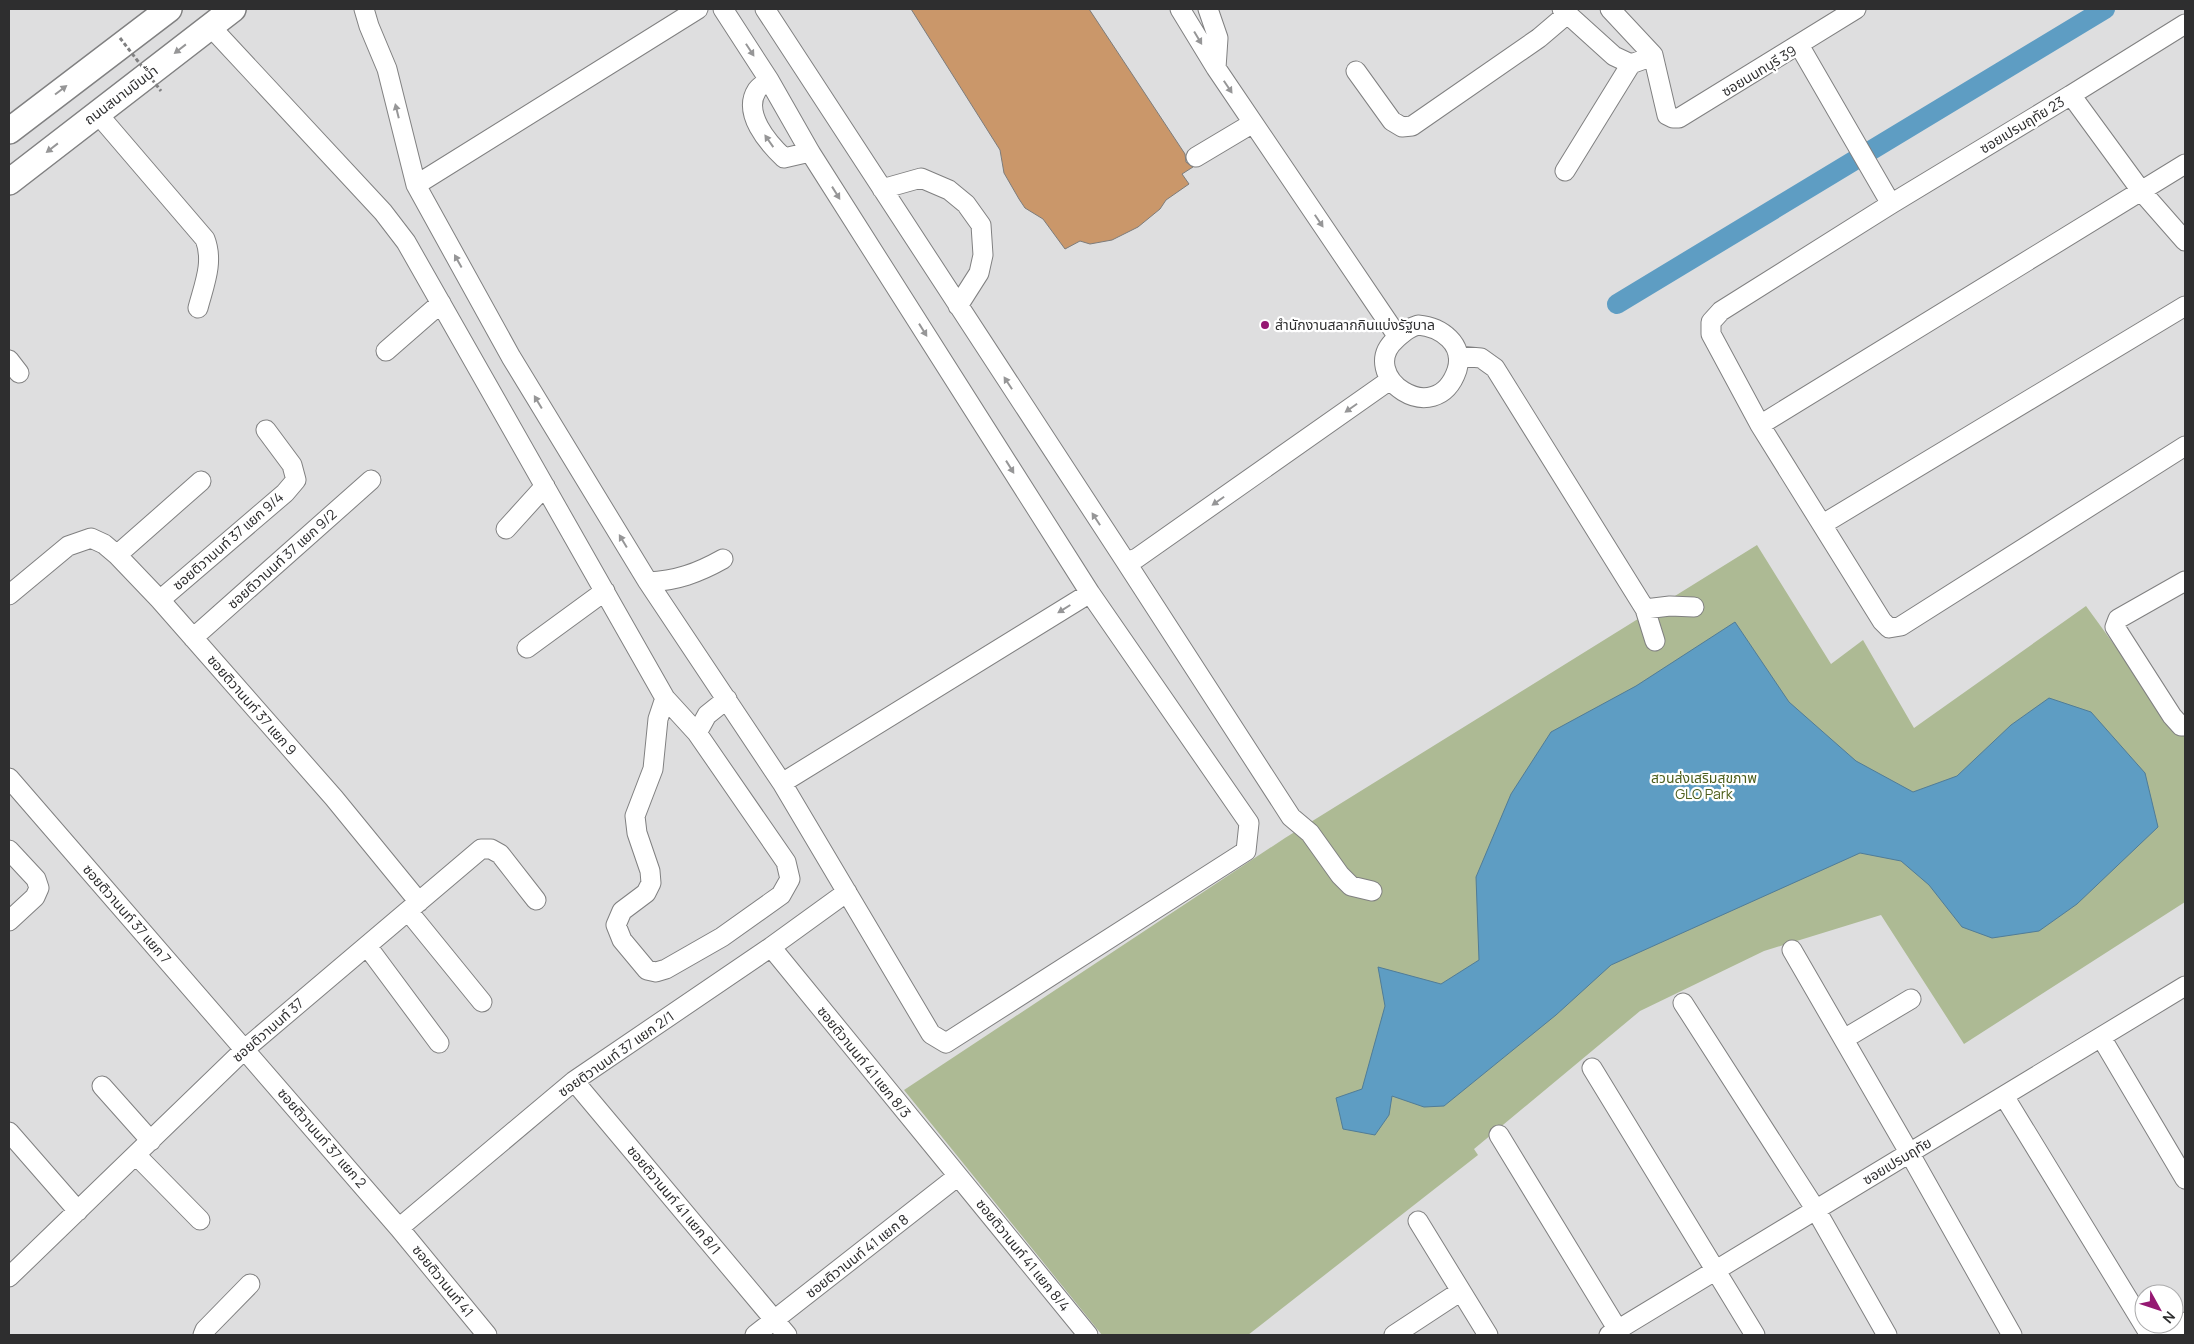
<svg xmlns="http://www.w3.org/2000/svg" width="2194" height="1344" viewBox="0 0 2194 1344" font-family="Manrope,'Noto Sans Thai',sans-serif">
	<rect width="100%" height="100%" fill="#dededf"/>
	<path fill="#adba94" d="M1757,545L1831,664L1863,640L1914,728L2086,606L2177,731L2185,727V902L1964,1044L1881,915L1764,951L1640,1011L1474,1149L1478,1155L1248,1335H1102L904,1090L1285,838Z"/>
	<path fill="#5e9dc3" stroke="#507c97" d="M1735,622L1789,702L1856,761L1913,792L1957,776L2011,725L2049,698L2091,712L2145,773L2158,827L2077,904L2039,931L1992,938L1962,927L1929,885L1901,861L1860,853L1611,965L1556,1015L1444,1106L1424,1107L1392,1096L1389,1115L1375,1135L1343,1129L1336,1098L1362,1089L1385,1006L1378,967L1441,984L1479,960L1476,877L1511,794L1551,732L1636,686Z"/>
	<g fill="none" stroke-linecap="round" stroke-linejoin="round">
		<path stroke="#5e9dc3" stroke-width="20" d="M1617,304L2105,9"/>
	</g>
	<path fill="#ca976a" stroke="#7d7c7b" d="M911,9H1089L1185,154L1186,162L1193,167L1182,174L1189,184L1166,200L1160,209L1138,227L1112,240L1090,244L1080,241L1065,249L1043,219L1025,208L1019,199L1004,173L1000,150Z"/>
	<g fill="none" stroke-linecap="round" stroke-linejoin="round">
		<defs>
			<path id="minor" d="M364,9L369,26L387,69L416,185L511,357L648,582L782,783L1090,593L810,152L769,80L723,9
				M765,9L1126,562L1137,558L1390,380
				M1180,9L1216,68
				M1208,9L1218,38L1216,68L1398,337
				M1562,9L1614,56L1631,64L1642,60
				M1610,9L1653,55L1667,115L1673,118H1679L1856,9
				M210,26L383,212L406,242L665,698L697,733
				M1799,45L1891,204
				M1356,71L1392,121L1402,127L1412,126L1539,38L1566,15
				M769,80C765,83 760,86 757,90C742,113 768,143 784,158L810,152
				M2071,95L2185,24
				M97,113L205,239C214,262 204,285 198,308
				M1196,157L1253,123
				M1565,171L1631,64
				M416,185L698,9
				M882,189L921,178L949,190L966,204L981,225L983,255L979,273L958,306
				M2185,241L2142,192L2071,95L1891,204L1721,311L1711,322V334L1760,425L1882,621L1889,628L1901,626L2185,446
				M1418,325C1441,327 1465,344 1457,370C1436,432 1355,375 1396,339C1404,332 1408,328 1418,325Z
				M386,351L441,303
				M1458,356L1481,358L1495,368L1645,609L1655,641
				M9,360L19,373
				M1760,425L2185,164
				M1823,524L2185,306
				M506,529L545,486
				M117,555L201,481
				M1126,562L1291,817L1310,833L1340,875L1351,886L1372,891
				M2185,581L2118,619L2115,627L2172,716L2181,726H2185
				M648,582C676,581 698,573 723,559
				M9,595L68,546L91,538L104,544L117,555L160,600L334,798L419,902
				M160,600L285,493L296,480L292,465L266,430
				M1645,609L1670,606L1694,607
				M193,638L371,480
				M527,648L605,591
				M665,698L658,719L653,769L635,816L637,833L650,871L651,883L646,893L622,911L616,925L622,940L647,970L656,972L666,969L722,937L781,895L790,879L786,862L697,733L707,715L727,699
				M9,778L399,1228L487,1335
				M782,783L931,1034L946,1043L1246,851L1249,823L1090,593
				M9,850L36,879L39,888L35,897L9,921
				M408,911L482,1002
				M367,946L439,1043
				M771,947L1088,1335
				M1792,950L1910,1154L2012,1335
				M1683,1003L1816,1210L1887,1335
				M2101,1037L2185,1179
				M1844,1039L1911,999
				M1592,1068L1755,1335
				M574,1081L787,1335
				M102,1086L151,1141
				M2004,1096L2150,1335
				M9,1132L78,1211
				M1499,1135L1621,1335
				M136,1155L200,1220
				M1418,1221L1488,1335
				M399,1228L574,1081L771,947L847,892
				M9,1277L245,1049L481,849H491L500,854L536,900
				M203,1335L205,1330L250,1284
				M755,1335L958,1176
				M1394,1335L1461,1291
				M1609,1335L2185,986
				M2165,1335L2185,1322"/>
			<path id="major" d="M9,131L169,9
				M9,182L233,9"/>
		</defs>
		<use href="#minor" stroke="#808081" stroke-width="21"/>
		<use href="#major" stroke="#808081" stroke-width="28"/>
		<use href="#minor" stroke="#fff" stroke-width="19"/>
		<use href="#major" stroke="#fff" stroke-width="25"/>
		<path stroke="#818182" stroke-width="3" stroke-dasharray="4 2.5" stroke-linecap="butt" d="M120,38L161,91"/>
	</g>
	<defs><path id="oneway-solid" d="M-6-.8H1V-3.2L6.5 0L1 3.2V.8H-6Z" transform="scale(1.25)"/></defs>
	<g fill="#969697">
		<use href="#oneway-solid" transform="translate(1198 38) rotate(59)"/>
		<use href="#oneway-solid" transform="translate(180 49) rotate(142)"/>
		<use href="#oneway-solid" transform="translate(750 50) rotate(57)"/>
		<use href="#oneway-solid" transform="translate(1228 87) rotate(56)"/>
		<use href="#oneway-solid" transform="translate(61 90) rotate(-37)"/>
		<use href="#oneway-solid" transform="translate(397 111) rotate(-104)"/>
		<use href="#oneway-solid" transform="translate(769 141) rotate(-125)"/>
		<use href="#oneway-solid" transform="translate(52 148) rotate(142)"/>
		<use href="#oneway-solid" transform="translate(836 193) rotate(58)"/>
		<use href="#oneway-solid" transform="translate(1319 221) rotate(56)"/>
		<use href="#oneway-solid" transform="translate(458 261) rotate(-119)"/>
		<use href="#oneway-solid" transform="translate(923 330) rotate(58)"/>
		<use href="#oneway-solid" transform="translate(1008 383) rotate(-123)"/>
		<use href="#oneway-solid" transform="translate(538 402) rotate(-121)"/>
		<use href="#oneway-solid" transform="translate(1351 408) rotate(145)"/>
		<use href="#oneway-solid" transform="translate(1010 467) rotate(58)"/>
		<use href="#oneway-solid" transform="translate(1218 501) rotate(145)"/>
		<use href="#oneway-solid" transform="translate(1096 519) rotate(-123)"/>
		<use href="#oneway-solid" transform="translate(623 541) rotate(-121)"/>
		<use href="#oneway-solid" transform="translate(1064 609) rotate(148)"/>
	</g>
	<circle fill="#951872" stroke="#fff" stroke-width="2" cx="1265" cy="325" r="5"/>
	<g text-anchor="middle" stroke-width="4.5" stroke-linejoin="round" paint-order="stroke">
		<g font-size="14" fill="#2e2e2f" stroke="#fff">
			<text transform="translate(1759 71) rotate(-31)" y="5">ซอยนนทบุรี 39</text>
			<text transform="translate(121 95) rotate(-37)" y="5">ถนนสนามบินน้ำ</text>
			<text transform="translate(2022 125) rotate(-31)" y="5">ซอยเปรมฤทัย 23</text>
			<text transform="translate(228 541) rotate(-41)" y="5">ซอยติวานนท์ 37 แยก 9/4</text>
			<text transform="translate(282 559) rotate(-42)" y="5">ซอยติวานนท์ 37 แยก 9/2</text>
			<text transform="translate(252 705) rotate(49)" y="5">ซอยติวานนท์ 37 แยก 9</text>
			<text transform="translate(127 914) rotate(49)" y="5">ซอยติวานนท์ 37 แยก 7</text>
			<text transform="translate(268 1030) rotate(-41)" y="5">ซอยติวานนท์ 37</text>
			<text transform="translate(616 1054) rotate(-35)" y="5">ซอยติวานนท์ 37 แยก 2/1</text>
			<text transform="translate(864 1062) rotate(51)" y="5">ซอยติวานนท์ 41 แยก 8/3</text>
			<text transform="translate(322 1138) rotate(49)" y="5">ซอยติวานนท์ 37 แยก 2</text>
			<text transform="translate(1897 1161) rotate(-31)" y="5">ซอยเปรมฤทัย</text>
			<text transform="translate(674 1200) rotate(50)" y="5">ซอยติวานนท์ 41 แยก 8/1</text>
			<text transform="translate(1023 1255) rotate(51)" y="5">ซอยติวานนท์ 41 แยก 8/4</text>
			<text transform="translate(857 1256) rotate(-38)" y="5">ซอยติวานนท์ 41 แยก 8</text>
			<text transform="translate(443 1281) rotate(51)" y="5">ซอยติวานนท์ 41</text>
		</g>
		<g font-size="14" fill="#2e2e2f" stroke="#fff" text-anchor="start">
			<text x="1275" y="330">สำนักงานสลากกินแบ่งรัฐบาล</text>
		</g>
		<g font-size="14" fill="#4c5e1c" stroke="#fff">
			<text x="1704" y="783">สวนส่งเสริมสุขภาพ<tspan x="1704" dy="16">GLO Park</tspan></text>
		</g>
	</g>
	<rect width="2194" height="1344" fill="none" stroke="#2e2e2f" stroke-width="20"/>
	<g transform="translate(2159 1309) rotate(130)"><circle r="24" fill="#ffffff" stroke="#ababac"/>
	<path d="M0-4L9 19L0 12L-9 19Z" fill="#951872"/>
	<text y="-8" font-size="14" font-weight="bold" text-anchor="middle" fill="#2e2e2f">N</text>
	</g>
</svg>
